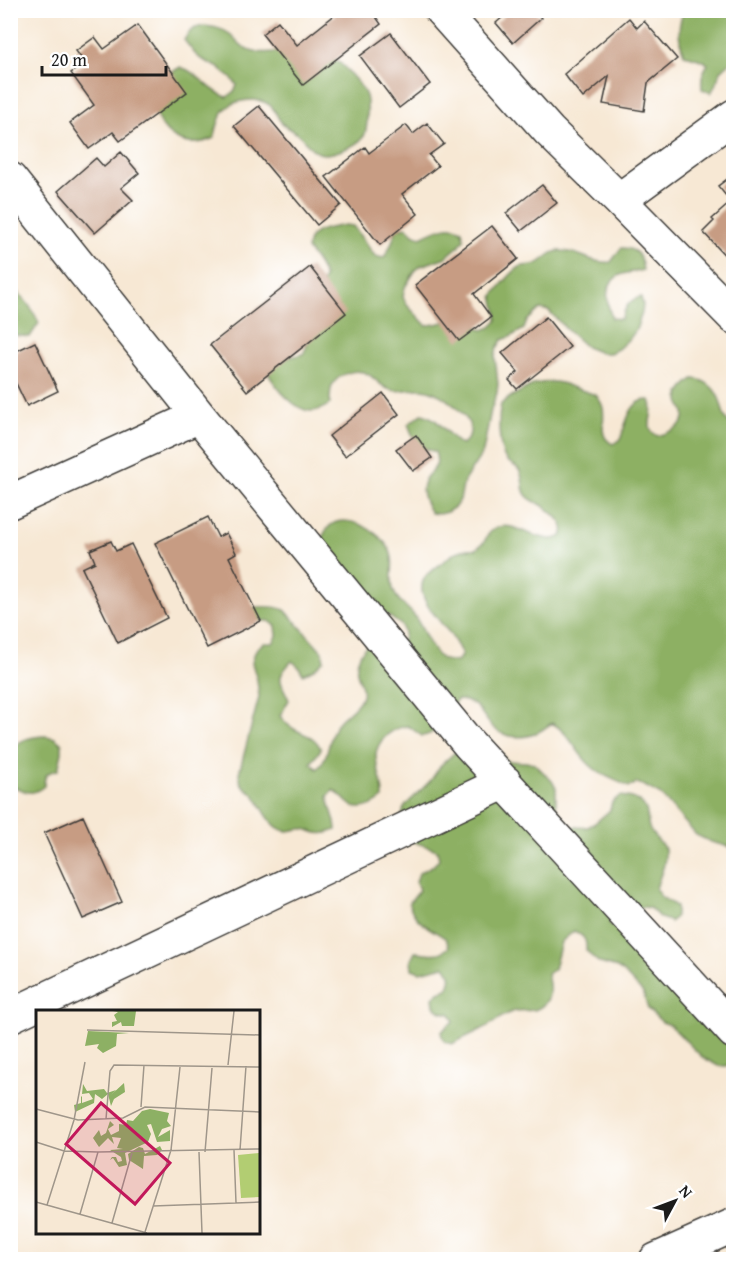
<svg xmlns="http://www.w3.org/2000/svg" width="744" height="1270" viewBox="0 0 744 1270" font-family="'Gentium Book Plus',serif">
	<rect width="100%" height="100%" fill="#fff"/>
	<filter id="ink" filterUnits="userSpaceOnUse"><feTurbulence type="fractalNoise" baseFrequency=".0167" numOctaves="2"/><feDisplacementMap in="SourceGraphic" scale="12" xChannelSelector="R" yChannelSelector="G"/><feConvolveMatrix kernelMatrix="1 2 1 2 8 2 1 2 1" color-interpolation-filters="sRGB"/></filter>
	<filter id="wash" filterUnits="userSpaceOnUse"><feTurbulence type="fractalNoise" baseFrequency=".008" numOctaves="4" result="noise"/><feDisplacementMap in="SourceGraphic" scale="24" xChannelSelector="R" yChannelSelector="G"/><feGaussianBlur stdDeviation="1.35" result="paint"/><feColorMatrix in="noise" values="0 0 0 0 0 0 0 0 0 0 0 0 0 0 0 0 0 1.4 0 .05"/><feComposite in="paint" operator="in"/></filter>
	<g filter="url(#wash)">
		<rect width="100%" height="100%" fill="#f7e8d4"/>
		<path fill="#8db064" stroke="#546640" stroke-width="1.5" d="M684,11H733V60L721,71L715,86L711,93L702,89C701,78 702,73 708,64C700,58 692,58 684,54C678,38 677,26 684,11Z
			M204,26C213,27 222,28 230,34C237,40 242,48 251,51C260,54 269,52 278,52C291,53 332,57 341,64C345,67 349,73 353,77C358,83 363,88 366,96C368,103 368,130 364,136C358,146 329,157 319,153C311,151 306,141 299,135C293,130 285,128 281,122C278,119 277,114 274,110C267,99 254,99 242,101C220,105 219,121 214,138C186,151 163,138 154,109L172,72L180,67C199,72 209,92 227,97L234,92L237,85L231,78L217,67L201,59L195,54L184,40C189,31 194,27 204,26Z
			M345,225L353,226L375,256L383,258C391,250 392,238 398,229L407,227L413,234L421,237C435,231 447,222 462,230L464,239L459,246L446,257L421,266L415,271L405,287L403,297L407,305L426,325C435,325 441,322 450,321C460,320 474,325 483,330L491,327L497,321V313L493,296C499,288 513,269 522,266C527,265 532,266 536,264C546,260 550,250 561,251C580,251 590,264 611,262L621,248C637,248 641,255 643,270C636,272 629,272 623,274C603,281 606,302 612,318L621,319C626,307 628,300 641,297L643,305L642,313L636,330L631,337L618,349L610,353H601L586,347L567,330L549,311L540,309L527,321L524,329L510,337L502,340L497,348L495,357L498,384L497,393L491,410L483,452L464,481L460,500L455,507L447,512L439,514L431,513C425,504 419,492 424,481C430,468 441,471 435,452C414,445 416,444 408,424L422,414C441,418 447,437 462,445C466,441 471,436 470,429C470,415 441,393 428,390C416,386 403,393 391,390C382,388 376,379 368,374C357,368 338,373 332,386C330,391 330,399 330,404C324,408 319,411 312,411C296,412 277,388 269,375C275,361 289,357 303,354L307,346L324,277C321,266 314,258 307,249C308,228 328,229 345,225Z
			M11,286C24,298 31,306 39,323L30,337L13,335L11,333Z
			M693,379C705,379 715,388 719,398C722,404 722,411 725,417C728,421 731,425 733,429V848L711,842L696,835L661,795L645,786L637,783L629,787C616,780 601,776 591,766C576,753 570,733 552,723C547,726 542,731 536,733C525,739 506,738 496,730C480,717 481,700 457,700C444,713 442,734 422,736L408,726C394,727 378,739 376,754C375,766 384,783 383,798C373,806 359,813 348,803C341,797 342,795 333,790L328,796C329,808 336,818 336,830C328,833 322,835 313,832C310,831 307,829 304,829C297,828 291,832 285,831C269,827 263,806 254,795C246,786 240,789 239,773L259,697L257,680L252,663L254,655L257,648L264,643H273L277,636L276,626L269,621H261L250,608C262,606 275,606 285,610L322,651L324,660C318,667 312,671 303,674L298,666L292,661C274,679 281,681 289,700L280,716C284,721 288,726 294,729C307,736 314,735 321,749L311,763L317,769C329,758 328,741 335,727C341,715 358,709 362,695C364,687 359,681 357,673C355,660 362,649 371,641H403L404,633L401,625L379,609L321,546C325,505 369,522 386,544C398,560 389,573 393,589C396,600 406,606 413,614C423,626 430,653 444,660C447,661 454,661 457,662L462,654C457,646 453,637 447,630C437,617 413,596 425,577C428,572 435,569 439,565C451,555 460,547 476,549C477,548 482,544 483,543C488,536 489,530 498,527C502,526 507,526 512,527C522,530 557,548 563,533C567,522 546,507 538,503C516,494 527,483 519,470C515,464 508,464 505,458C498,447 498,417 501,404L512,396L527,388L535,384L547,382H556L565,384L569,386L596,395C599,399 602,403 603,408C606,421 597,437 613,444L620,440C626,425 629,398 650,400C657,413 641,428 658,436C669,432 687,427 684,412C683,407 678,404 679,398C680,389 687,384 693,379Z
			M46,736L55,738L62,744V753L58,770C47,772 44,775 44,786C30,798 25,790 11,786C10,754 7,737 46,736Z
			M461,749L502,756L508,761L526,762L535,764L552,781L556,788V806L564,822L571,827H588L595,823L610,810L612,802L620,796C633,797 647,801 647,816C648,821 648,826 650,830C654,837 661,843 665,849C666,868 660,873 656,889L661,897L676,906V916L670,922C669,921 661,918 660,918C656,915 654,910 649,908C636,904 616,913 609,923C613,928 618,930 623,934C635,945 653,965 661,978H669L733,999V1061L727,1066H718L702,1057L670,1025L662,1022L648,1009L643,993L624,973L617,968L600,963L593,958L586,950C587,940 584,936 574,931L561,942L554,969L547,974C549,983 552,994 546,1002C536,1014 528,1009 515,1011C504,1014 495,1022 486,1027C475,1033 463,1038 452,1044L444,1041L441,1033L447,1026L454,1021L450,1014L441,1012L434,1006L433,997L439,992L447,989C452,979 452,974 445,966L420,972L412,969L411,960L415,952C429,952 437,958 449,947L446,939C431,928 414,923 409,903L419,890L416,882L419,873L434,865L439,859L437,850L411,841L402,816L404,807L431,780L441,765L454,753Z"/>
		<g id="blocks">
			<path fill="#c79c83" d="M341,10H371L381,24L303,85L262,34L278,21L297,45Z
				M511,10H534L541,18L513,43L496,23Z
				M629,18L637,28L644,21L677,59L648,83L644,111L603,104L609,76L583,98L564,74Z
				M138,25L187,92L120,141L113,132L89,149L70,123L94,105L71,73L85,63L76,51L95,37L104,49Z
				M391,33L430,84L399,108L360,56Z
				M259,106L341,205L317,225L234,126Z
				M427,123L444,144L429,155L438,166L402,194L418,214L380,245L326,177L365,147L369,153L406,125L413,134Z
				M121,152L139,173L121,188L133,200L95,233L58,191L96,158L104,167Z
				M734,174V265L703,232L714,221L712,219L731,202L718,186Z
				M542,185L557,203L521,231L506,213Z
				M492,226L518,259L474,294L491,317L459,341L415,285Z
				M310,267L346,313L247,391L210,345Z
				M546,317L570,347L517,389L509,380L518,372L502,353Z
				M35,342L58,391L27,406L10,371V354Z
				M383,393L399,414L345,456L329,436Z
				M416,435L432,458L413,471L396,449Z
				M208,517L218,537L226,533L236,553L229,557L261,621L207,648L155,543Z
				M111,541L116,551L131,544L167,618L118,643L82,568L95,562L90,550Z
				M83,816L122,902L83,919L44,833Z"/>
		</g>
	</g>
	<g filter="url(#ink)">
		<use href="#blocks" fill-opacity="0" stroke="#3d3b38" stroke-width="1.5"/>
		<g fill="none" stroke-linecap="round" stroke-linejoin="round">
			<defs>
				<path id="minor" d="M441,10L549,131L619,200L734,317
					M10,179L199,416L469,744L734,1032
					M619,200L734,116
					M10,502L199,416
					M10,1016L505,782
					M656,1260L734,1225"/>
			</defs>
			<use href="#minor" stroke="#3d3b38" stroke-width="36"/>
			<use href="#minor" stroke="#fff" stroke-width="33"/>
		</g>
	</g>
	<g transform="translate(36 1010)">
		<rect width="224" height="224" fill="#f7e8d4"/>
		<path d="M223,143V187L205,188L202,145Z" fill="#b2cd72"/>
		<path d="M77,1H100L98,16H86L85,12L76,17V12L81,11L78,5L82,2ZM52,21L93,23L81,24L80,36L67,43L61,38L63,34L49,36ZM47,74L51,81L68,79L71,83L80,80L75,85L88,73L89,82L78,89L75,96L72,84L66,89L59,84L58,93L39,102L38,95L45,93V87L46,86V93L57,89L53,83L46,84ZM114,99L133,103L131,111L135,116L126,119L122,127L134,120V131L121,132L115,114L111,115L115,124L112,132L89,143L91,155L83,157L77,148L74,150L76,147H80L82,152L86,151L85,147L74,140L87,139L81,138L85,128L76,127L78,134L72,128L63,137L57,128L63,120L65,126L70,123L74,111L78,115L72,119L75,125L83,121V114L90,115L91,110L97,111L106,101ZM124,136L126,140L121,145L108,146L107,159L93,150L92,144L103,137L107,138L109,144Z" fill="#8db064"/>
		<path fill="none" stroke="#9f968a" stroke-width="1.5" d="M51,20L224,25M192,55L198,1M105,97L108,55M0,99L42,110L87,108L109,97L224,102M70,109L74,61L78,55L224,57M0,132L28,141L62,142L224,139M198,140L200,193M204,140L210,56M163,142L166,223M169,142L176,58M0,192L111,223M11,195L38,110L49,52M117,196L224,192M44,204L62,142M76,213L96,143M109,222L135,140L144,57"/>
		<path fill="#c2185b" fill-opacity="0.15" stroke="#c2185b" stroke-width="3" d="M65,93L134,153L99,194L30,134Z"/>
		<rect width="224" height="224" fill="none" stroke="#1c1c1c" stroke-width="3"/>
	</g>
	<rect width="744" height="1270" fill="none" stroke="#fff" stroke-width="36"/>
	<g transform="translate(675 1201) rotate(49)" stroke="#ffffff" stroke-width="4.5" paint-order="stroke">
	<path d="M0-4.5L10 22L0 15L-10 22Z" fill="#1c1c1c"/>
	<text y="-9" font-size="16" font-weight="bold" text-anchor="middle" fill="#1c1c1c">N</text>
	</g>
	<path d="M42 66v9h124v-9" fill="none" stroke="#1c1c1c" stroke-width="3"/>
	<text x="51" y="66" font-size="18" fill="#1c1c1c" stroke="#ffffff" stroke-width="4.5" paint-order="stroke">20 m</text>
</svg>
